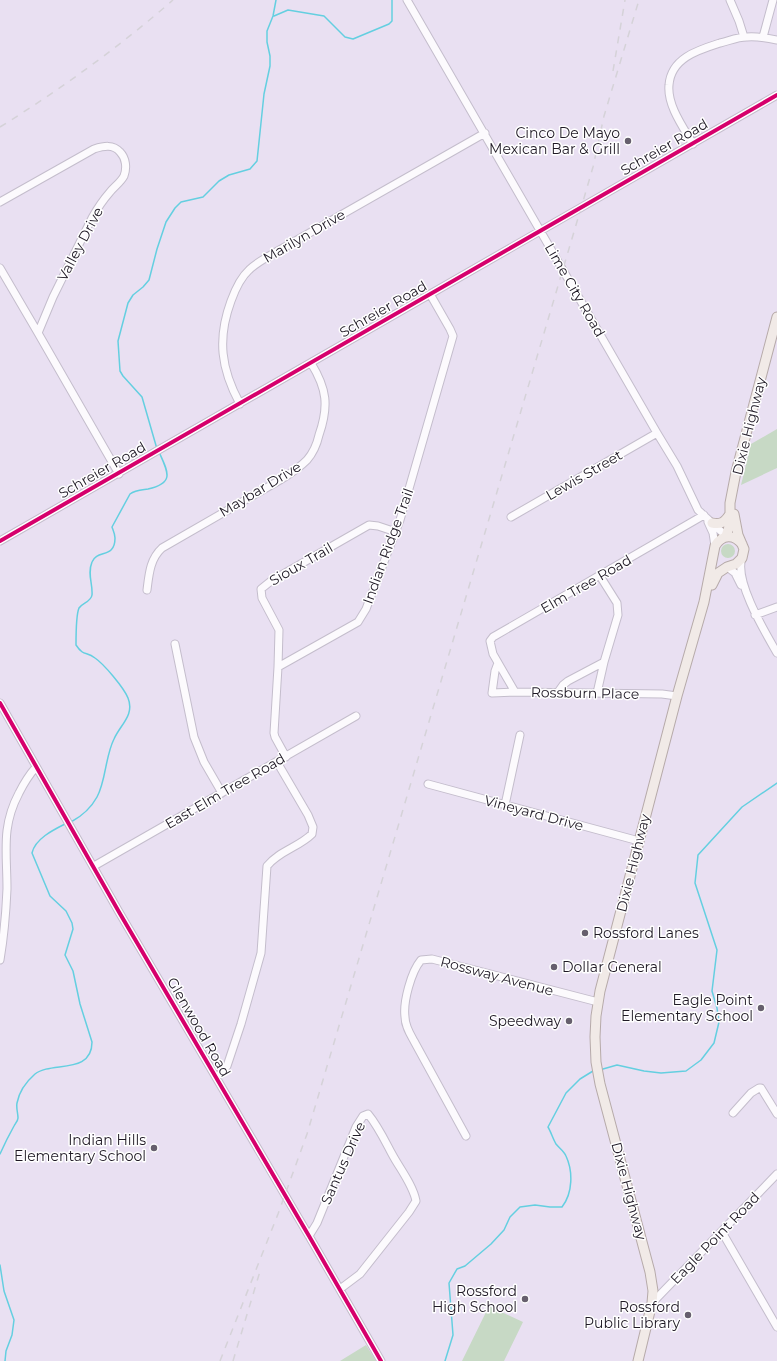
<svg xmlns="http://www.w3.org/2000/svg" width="777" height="1361" viewBox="0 0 777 1361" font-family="Montserrat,sans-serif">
	<rect width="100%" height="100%" fill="#e9e0f2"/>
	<path fill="#c7d9c5" d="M777,429V468L741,485L751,444Z
		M721 551a7 7 0 1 1 14 0a7 7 0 1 1-14 0Z
		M489,1306L523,1322L504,1361H462Z
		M366,1345L376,1361H340Z"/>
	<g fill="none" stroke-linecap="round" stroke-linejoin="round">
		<path stroke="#64cfe0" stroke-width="1.5" d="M274,16L288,10L324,16L345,37L353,39L389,24L392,21V0
			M157,449L142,397L123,376L120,371L118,341L128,303L133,295L143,287L149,280L157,249L166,222L175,208L181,202L203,197L219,181L229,175L250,169L257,161L264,94L270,66V56L267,42V31L273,16L276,0
			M71,822C82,816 91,808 97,797C106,781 105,757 114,739C120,725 135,715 128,698C124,688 104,664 95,658C86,651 84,657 76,645C76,636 76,615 79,608C82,603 91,602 92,595C93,584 87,574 92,562C97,549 115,559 115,538C115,534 113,530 112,527L130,494C135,490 141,490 148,489C175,483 168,472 159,452
			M603,1069L617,1065L644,1071L661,1073L686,1071L701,1060L714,1043L719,1022L717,1008L712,991L717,950L695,883L698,855L742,807L777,783
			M0,1154C4,1145 9,1135 14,1126C15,1124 18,1121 18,1118C18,1113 16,1108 17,1103C19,1092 27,1081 35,1074C51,1061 92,1075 92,1042L80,1004L73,971L65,955L73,929L72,923L66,911L50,896L32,853C35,839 53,830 65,824
			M0,1265L4,1291L14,1320L12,1335L6,1351L5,1361
			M445,1361L453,1335L449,1283L457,1269L465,1266L491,1244L504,1230L510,1217L520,1207L535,1205L550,1207H562C573,1193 573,1171 566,1156C564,1151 559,1148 556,1144C553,1139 551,1132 548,1127L566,1093L580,1079L593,1071"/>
		<defs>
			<path id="minor" d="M407,0L657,433L677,466L698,510L726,536
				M730,0L739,21L744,37
				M763,37L773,0
				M693,144C683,127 667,105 669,85C671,58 698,50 720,43C729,41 737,37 747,37C757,36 767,38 777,40
				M0,202L94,149C104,146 113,144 120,152C126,158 127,168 124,176C121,182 114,187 110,192C103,200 97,209 92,218L53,297L38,333L0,268
				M38,333L119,474
				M240,404C221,369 217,339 231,301C235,290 240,278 249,270C255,264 262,260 269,256L485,133
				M511,517L657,433
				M708,522L713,533L715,546
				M0,541L777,95
				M742,558C734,581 765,632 777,653
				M727,567L735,573L741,585
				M147,590C149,574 150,559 162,548L280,480C290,474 299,468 307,460C313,453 317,444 319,435C329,406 327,389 311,363
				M755,615L777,607
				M175,644L194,737L204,762L222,793
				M498,663L495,671L492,693L515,692L662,694L677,696
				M278,667L279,630L262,598L261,589L271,581L369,525L378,526L396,532
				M515,692L493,654L490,641L493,637L704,515
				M558,692L563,685L568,681L604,662L618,615L617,603L600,576
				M597,693L604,662
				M0,703L119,912L309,1236L381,1361
				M286,757L275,737L274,733L278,667L358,622L366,609L400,520L453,336L450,329L430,294
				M428,784L639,841
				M505,805L520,735
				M94,866L356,716
				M0,960C4,936 6,913 7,889C7,852 1,827 19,793C24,783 29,775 36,767
				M216,1077L222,1073L227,1066L241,1024L261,953L267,866C279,851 299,847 312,834L313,827L308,815L277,762
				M733,1113L751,1093L759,1088H761L777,1114
				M466,1136L414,1041C410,1034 405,1026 405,1017C403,1002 411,972 421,960L432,959L598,1002
				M722,1232L777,1327
				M309,1236L317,1223L356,1127L363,1116L368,1114C378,1126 385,1141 392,1154C400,1169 413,1185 416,1201L409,1212L360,1274L340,1289
				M652,1303L777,1174"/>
			<path id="major" d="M712,523C721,525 725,522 730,514
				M726,536L730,524V503L736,472L777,317
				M712,585L718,573L727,567L736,564L742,558L744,549L738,535L734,514
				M638,1361L652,1303L653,1291L650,1272L600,1084L596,1062L595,1037L596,1016L600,991L677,696L704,602L715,546C722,534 734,534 742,544"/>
		</defs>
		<use href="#minor" stroke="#c4bdcc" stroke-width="9"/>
		<use href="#major" stroke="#b6aaa9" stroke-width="11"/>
		<use href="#minor" stroke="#fcfafd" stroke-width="7"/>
		<use href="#major" stroke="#f1eae7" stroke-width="9"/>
		<path stroke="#d5d2d8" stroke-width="1.5" stroke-dasharray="7 7" stroke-linecap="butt" d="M613,71L625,0
			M0,127C61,89 119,47 173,0
			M220,1361L278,1214L307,1134L584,198L593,167L604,116L639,0
			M233,1361L261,1268"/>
		<defs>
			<path id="cycleway" d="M0,541L777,95
				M0,703L119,912L309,1236L381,1361"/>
		</defs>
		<use href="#cycleway" stroke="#fff" stroke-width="6"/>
		<use href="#cycleway" stroke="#d6006c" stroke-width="4"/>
	</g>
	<g fill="#665f6d" stroke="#fff" stroke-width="1.5">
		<circle cx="628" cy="141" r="4"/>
		<circle cx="585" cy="933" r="4"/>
		<circle cx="554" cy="967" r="4"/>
		<circle cx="761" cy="1008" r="4"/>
		<circle cx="569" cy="1021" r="4"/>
		<circle cx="154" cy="1148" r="4"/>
		<circle cx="525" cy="1299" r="4"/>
		<circle cx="688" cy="1315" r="4"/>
	</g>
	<g text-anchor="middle" stroke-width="3" stroke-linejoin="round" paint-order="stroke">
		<g font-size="14" fill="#1f1925" stroke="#fff" text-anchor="end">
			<text x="620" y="138">Cinco De Mayo<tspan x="620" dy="16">Mexican Bar &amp; Grill</tspan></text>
			<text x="593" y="938" text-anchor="start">Rossford Lanes</text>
			<text x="562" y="972" text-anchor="start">Dollar General</text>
			<text x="753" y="1005">Eagle Point<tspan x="753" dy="16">Elementary School</tspan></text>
			<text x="561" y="1026">Speedway</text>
			<text x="146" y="1145">Indian Hills<tspan x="146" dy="16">Elementary School</tspan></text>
			<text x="517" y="1296">Rossford<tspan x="517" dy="16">High School</tspan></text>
			<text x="680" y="1312">Rossford<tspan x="680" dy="16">Public Library</tspan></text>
		</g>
		<g font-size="14" fill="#1f1925" stroke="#fff">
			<text transform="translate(664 147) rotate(-30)" y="5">Schreier Road</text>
			<text transform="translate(304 236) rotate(-30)" y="5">Marilyn Drive</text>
			<text transform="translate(80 244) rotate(-62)" y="5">Valley Drive</text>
			<text transform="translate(575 290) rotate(60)" y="5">Lime City Road</text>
			<text transform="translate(383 309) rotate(-30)" y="5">Schreier Road</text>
			<text transform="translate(749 426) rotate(-76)" y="5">Dixie Highway</text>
			<text transform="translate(102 470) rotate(-30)" y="5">Schreier Road</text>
			<text transform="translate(584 475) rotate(-30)" y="5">Lewis Street</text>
			<text transform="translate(260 489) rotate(-31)" y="5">Maybar Drive</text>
			<text transform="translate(388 546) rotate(-70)" y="5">Indian Ridge Trail</text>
			<text transform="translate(301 564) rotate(-30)" y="5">Sioux Trail</text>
			<text transform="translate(586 584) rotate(-30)" y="5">Elm Tree Road</text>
			<text transform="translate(585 693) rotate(1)" y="5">Rossburn Place</text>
			<text transform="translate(225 791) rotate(-30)" y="5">East Elm Tree Road</text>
			<text transform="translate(534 813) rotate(15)" y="5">Vineyard Drive</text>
			<text transform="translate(633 863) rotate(-76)" y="5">Dixie Highway</text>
			<text transform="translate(497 976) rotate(15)" y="5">Rossway Avenue</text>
			<text transform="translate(199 1027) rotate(60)" y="5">Glenwood Road</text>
			<text transform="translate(343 1163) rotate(-66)" y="5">Santus Drive</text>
			<text transform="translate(629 1191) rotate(75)" y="5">Dixie Highway</text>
			<text transform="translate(715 1238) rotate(-46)" y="5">Eagle Point Road</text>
		</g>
	</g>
</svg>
